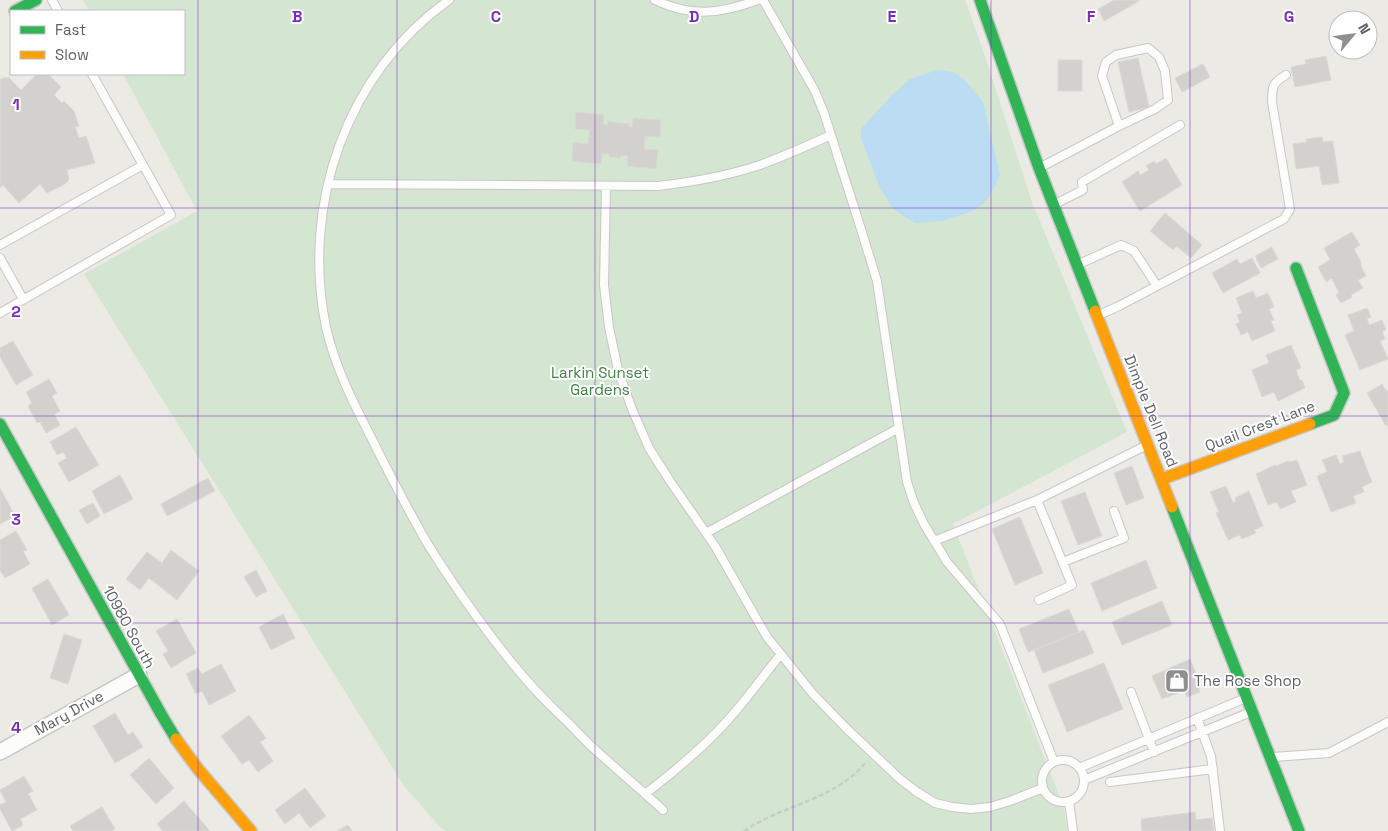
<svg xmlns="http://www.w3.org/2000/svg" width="1388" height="831" viewBox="0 0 1388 831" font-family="'Space Grotesk',sans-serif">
	<rect width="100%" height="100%" fill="#ebeae5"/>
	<path fill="#d4e6d1" d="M83,0H965L984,53L1032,202L1127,432L953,524L1064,808L1067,831H446L441,828L404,786L84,274L197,211L123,74H184V11H89Z"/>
	<path fill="#bbdcf3" d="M937,70L953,72L964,79L983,102L1000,175L994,188L985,202L973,211L942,221L915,223L893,209L879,186L861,138V129L892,95L910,79Z"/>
	<path fill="#d2d1ce" stroke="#dad9d4" d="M1114,0H1139V1L1104,21L1098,9Z
		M1326,56L1331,80L1295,87L1291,67L1306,64L1305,60Z
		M1138,58L1149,107L1129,112L1118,62Z
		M1058,60H1082V91H1058Z
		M1203,64L1210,77L1182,92L1175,78Z
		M37,74H48L61,87L54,95L62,103L64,101L74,111L79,126L75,127L79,138L86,136L95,163L67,170L69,180L65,184L47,193L40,184L19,203L3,185L0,188V80L5,77L6,79L8,77L21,90Z
		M576,112L604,115L603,124L607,125V121L629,124V127H632L633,118L661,120L660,137L645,136L644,149L658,150L656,169L627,166L628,156L621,155L620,158L609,157V154H602L601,164L572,161L573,142L588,144L590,130L575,129Z
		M1322,137L1323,142L1333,141L1339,183L1322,185L1319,166L1296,169L1293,144L1307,142L1306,139Z
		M1166,158L1182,185L1140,211L1122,182L1138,171L1140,175L1149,170L1146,166L1154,161L1156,164Z
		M1165,213L1202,245L1191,258L1176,246L1173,250L1150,231Z
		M1352,232L1360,245L1354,249L1361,262V266L1366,276L1358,280L1363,288L1351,295L1352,297L1341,303L1336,295L1339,293L1332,278L1326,282L1318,267L1330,260L1324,248Z
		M1272,247L1278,259L1261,268L1255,256Z
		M1252,258L1260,273L1223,293L1212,273L1237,259L1240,264Z
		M1253,291L1256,298L1268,293L1274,307L1269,309L1274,320L1271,321L1275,331L1252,341L1248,332L1241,335L1236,324L1240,322L1237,315L1242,313L1236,298Z
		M1367,308L1371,317L1367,319L1369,325L1382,320L1386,330L1382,331L1385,339L1380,341L1388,359L1360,370L1345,335L1354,331L1348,315Z
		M13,341L33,375L16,385L0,357V348Z
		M1291,345L1301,368L1296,370L1300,381L1302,380L1305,388L1278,401L1274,392L1262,397L1252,370L1269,363L1266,355Z
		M49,379L57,393L52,396L60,411L54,414L60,425L46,433L40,422L37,423L28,406L32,403L26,392Z
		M1382,384L1386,391L1388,390V425L1386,426L1367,393Z
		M76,427L99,465L69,482L58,463L67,458L63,452L57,455L50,442Z
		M1360,451L1372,482L1362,487L1364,492L1353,496L1356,503L1331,512L1317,476L1327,472L1322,460L1336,455L1340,464L1344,462L1342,456Z
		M1297,460L1307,485L1291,491L1296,502L1280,509L1277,502L1268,505L1256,474L1275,465V466L1289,461L1290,462Z
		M1132,466L1144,498L1126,505L1114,473Z
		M120,475L133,499L104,514L92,491Z
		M208,478L215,491L167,516L161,504Z
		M1226,486L1233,503L1236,502L1235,498L1249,491L1263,526L1254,530L1256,533L1242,539L1240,535L1228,540L1216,513L1219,512L1210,492Z
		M0,488L15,516L0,524Z
		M1085,492L1102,536L1078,545L1061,501Z
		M93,503L100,516L87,524L79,510Z
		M1020,517L1043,573L1015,585L992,529Z
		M16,531L27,550L23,551L30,564L5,578L0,570V540Z
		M171,550L199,571L177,600L149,578L140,590L126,579L147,552L162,563Z
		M1146,560L1157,588L1102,611L1091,583Z
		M256,570L267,591L256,597L244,577Z
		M48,579L69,615L52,625L32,588Z
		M1162,601L1172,625L1122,645L1112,622Z
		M1069,609L1079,632L1028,652L1019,629Z
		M283,614L295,638L271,650L259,627Z
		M177,619L196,653L171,668L163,654L168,651L156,631Z
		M1084,630L1094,653L1043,673L1034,650Z
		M64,634L82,640L68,684L50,678Z
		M1190,659L1201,685L1198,686L1200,692L1187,697L1185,692H1183V691L1162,699L1152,676Z
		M1104,663L1123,709L1067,732L1048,685Z
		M221,664L236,691L209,705L202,691L196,694L186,674L198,668L202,674Z
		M115,713L128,735L133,732L143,747L115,763L93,726Z
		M249,715L266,738L260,742L273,761L258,772L249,760L242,764L221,736Z
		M149,758L174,788L156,804L130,775Z
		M24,776L33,791L28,794L37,810L20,819L23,825L12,831L0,809V805L6,802L0,790Z
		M305,788L326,816L310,828L299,813L285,824L275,810Z
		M184,801L210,831H163L157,824Z
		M102,807L115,829L111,831H73L70,826Z
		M1195,812L1196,820L1212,818L1214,831H1142L1141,819Z
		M348,825L352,831H337Z"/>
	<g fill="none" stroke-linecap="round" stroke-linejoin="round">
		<defs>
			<path id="lane" d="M52,0L58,11
				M449,0C346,73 301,205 326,327C335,368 355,406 374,443C386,468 399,492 412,516C419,529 426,542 434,554C463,599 494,643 529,683C538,693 547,702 556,711C568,722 579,734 590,745C614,767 639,788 663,810
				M655,0C692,18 722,13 758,0
				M763,0L815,91L824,113L860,226L877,281L907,482L914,503L924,524L947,562L1000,624L1054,762
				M1041,167L1119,126L1155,109L1168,100L1165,71L1159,57L1148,48L1116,55L1106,62L1102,76L1119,126
				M328,184L658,186C693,182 727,176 760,165C784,156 807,146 831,135
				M606,187L604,285L609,327L618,370L632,409L649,448L670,481L715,546L767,637L813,694L847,729L900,779L917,792L935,803L952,807L971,809L990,807L1010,801L1043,788
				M1055,204L1083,190L1082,182L1180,125
				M0,245L143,165
				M0,258L23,299
				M1079,264L1121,245L1134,251L1157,286
				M0,313L171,215L92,74
				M1099,315L1119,306L1284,219L1290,209L1272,102C1272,87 1272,83 1286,75
				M1037,500L1072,585L1039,600
				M706,533L899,428
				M934,541L1037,500L1147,445
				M1063,562L1124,538L1114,511
				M1131,692L1154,752
				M1197,718L1211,756L1220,831
				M1273,757L1329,753L1388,722
				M1042 781a21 21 0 1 1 42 0a21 21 0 1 1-42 0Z
				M1079,768L1246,698
				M1084,780L1251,712
				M1110,782L1213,769
				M645,794C675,771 703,748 728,720C747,699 763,676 781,654
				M1069,801L1073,831"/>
			<path id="street" d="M0,752L139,675"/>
			<path id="fast" d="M980,0L1039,168L1095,311
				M15,11L36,0
				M1296,268L1344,393L1334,415L1310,424
				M0,424L161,714L176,739
				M1172,507L1299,831"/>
			<path id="slow" d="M1095,311L1172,507
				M1162,479L1310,424
				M176,739L198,769L251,831"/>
		</defs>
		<use href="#lane" stroke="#c7c7c6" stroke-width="10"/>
		<use href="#street" stroke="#c7c7c6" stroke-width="18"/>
		<use href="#fast" stroke="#c8c8c7" stroke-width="14"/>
		<use href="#slow" stroke="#c8c8c7" stroke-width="14"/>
		<path stroke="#c8ccca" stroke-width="2.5" stroke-dasharray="5 2.5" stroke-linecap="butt" d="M744,831C752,825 762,821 771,816C806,801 843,791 867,761"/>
		<use href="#lane" stroke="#fcfcfb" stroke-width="8"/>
		<use href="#street" stroke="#fcfcfb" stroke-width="15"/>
		<use href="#fast" stroke="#30b455" stroke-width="11"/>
		<use href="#slow" stroke="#ff9f0a" stroke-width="11"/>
	</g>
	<path fill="none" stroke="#7b2cbf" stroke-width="1" stroke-opacity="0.55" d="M198,0V831M397,0V831M595,0V831M793,0V831M991,0V831M1190,0V831M0,208H1388M0,416H1388M0,623H1388"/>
	<defs>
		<symbol id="shop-square" viewBox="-11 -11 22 22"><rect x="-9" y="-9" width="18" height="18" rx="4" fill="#8e9090" stroke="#fff"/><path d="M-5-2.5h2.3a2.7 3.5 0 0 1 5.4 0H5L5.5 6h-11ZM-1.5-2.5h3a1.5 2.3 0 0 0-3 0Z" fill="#fff"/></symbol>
	</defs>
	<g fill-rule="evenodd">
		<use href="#shop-square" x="1163" y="667" width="28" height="28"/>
	</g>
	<g text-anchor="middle" stroke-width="4" stroke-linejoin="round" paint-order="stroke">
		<g font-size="15" fill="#3b833e" stroke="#fff">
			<text x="600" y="378">Larkin Sunset<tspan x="600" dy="17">Gardens</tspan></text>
		</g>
		<g font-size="15" fill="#5c5f63" stroke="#fff">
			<text transform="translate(1151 411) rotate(68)" y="5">Dimple Dell Road</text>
			<text transform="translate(1260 426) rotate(-21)" y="5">Quail Crest Lane</text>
			<text transform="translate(129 627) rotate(61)" y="5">10980 South</text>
			<text transform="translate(69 713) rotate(-29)" y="5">Mary Drive</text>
		</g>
		<g font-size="15" fill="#5c5f63" stroke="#fff" text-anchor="start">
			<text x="1194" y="686">The Rose Shop</text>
		</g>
	</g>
	<g font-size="16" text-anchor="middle" font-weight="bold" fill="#7b2cbf" stroke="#fff" stroke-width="4" stroke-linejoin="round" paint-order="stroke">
		<text x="297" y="22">B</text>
		<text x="496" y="22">C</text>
		<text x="694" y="22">D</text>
		<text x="892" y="22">E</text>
		<text x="1091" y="22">F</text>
		<text x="1289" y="22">G</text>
		<text x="16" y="110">1</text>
		<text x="16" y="317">2</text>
		<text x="16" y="525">3</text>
		<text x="16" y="733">4</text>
	</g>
	<rect x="10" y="10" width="175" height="65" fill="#ffffff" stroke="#bebfc1"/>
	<rect x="20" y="26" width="25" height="8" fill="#30b455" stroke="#bebfc1"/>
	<text x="55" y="35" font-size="15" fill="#5c5f63">Fast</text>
	<rect x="20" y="51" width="25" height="8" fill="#ff9f0a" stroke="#bebfc1"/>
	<text x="55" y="60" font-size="15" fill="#5c5f63">Slow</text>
	<g transform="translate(1353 35) rotate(61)"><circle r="24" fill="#ffffff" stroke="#bebfc1"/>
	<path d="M0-4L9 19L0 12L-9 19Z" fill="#8e9090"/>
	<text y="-8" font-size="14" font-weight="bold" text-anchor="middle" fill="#5c5f63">N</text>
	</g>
</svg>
